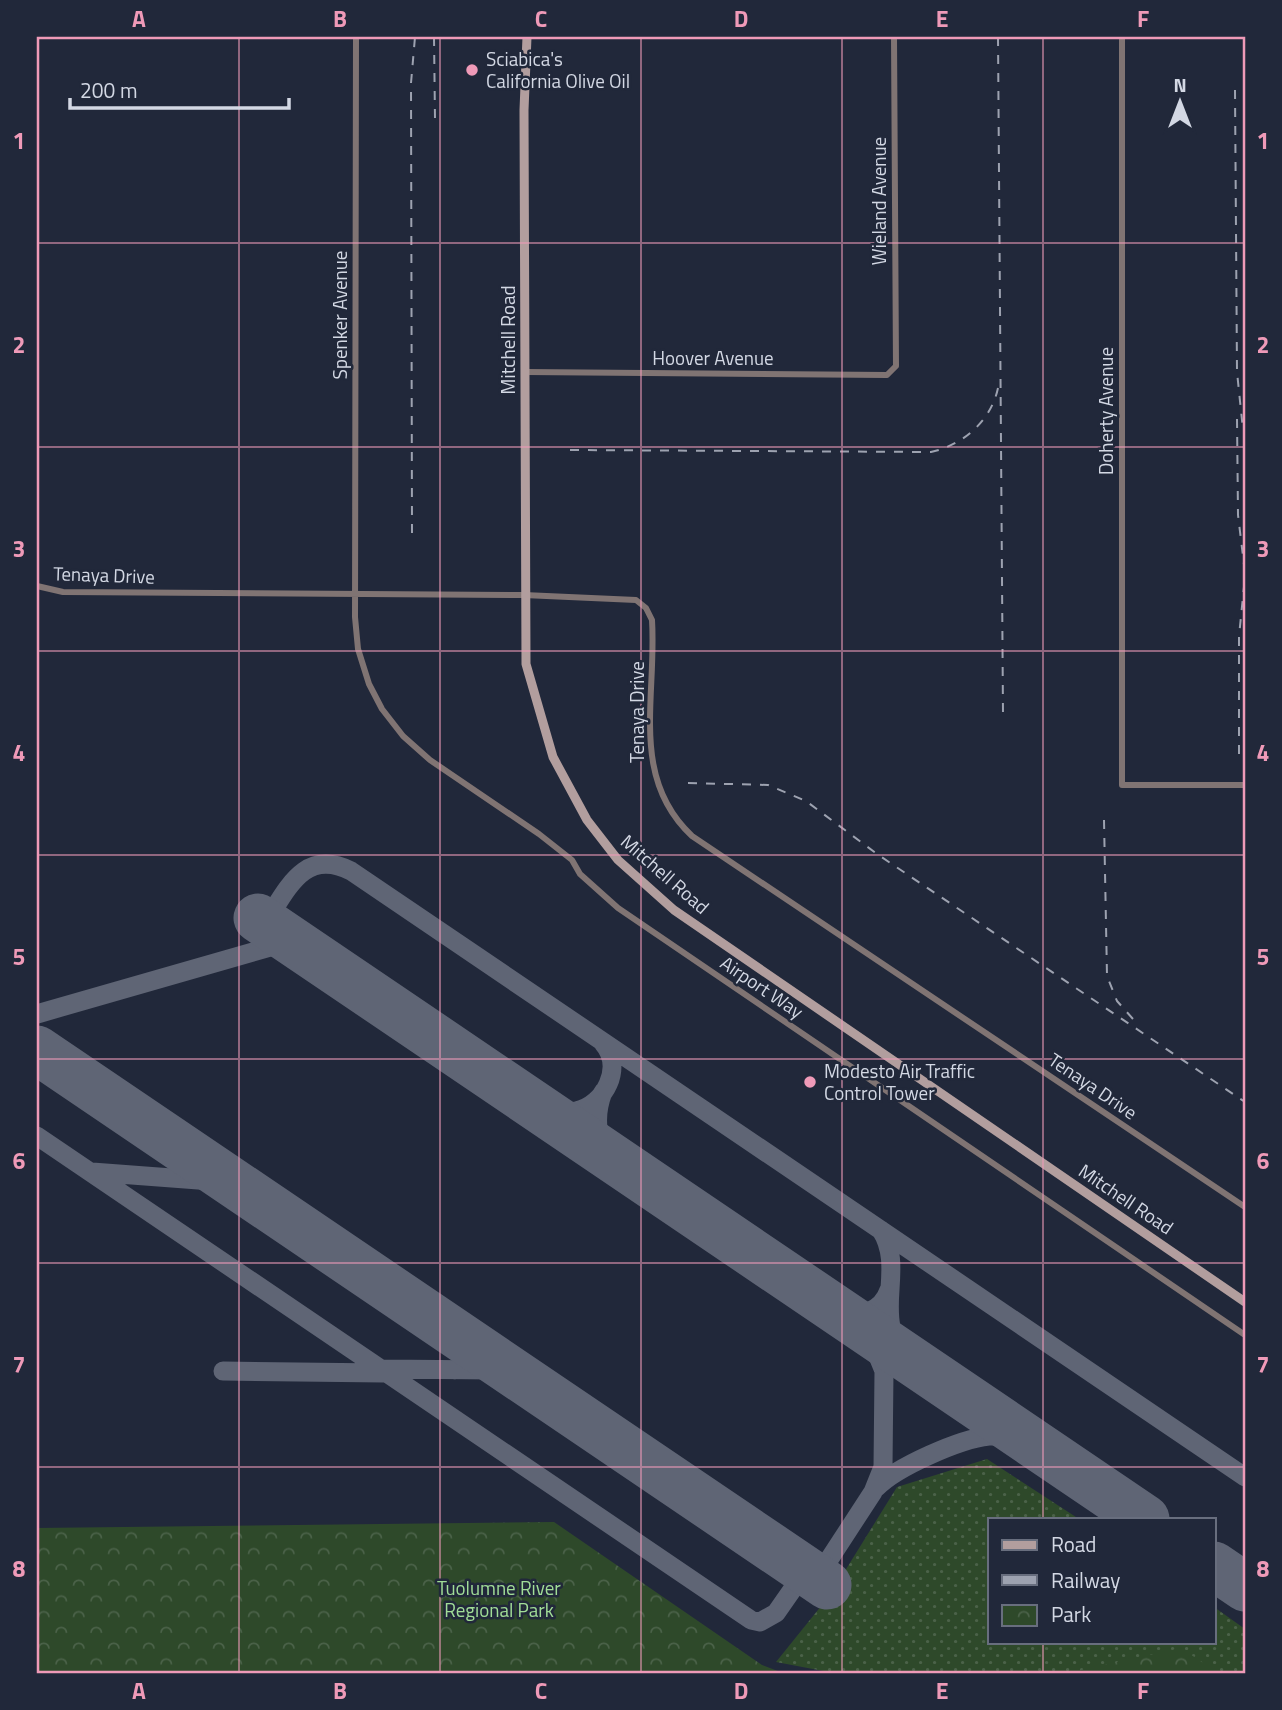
<svg xmlns="http://www.w3.org/2000/svg" width="1282" height="1710" viewBox="0 0 1282 1710" font-family="'Titillium Web',sans-serif">
	<defs>
		<pattern id="grass-dots" width="8" height="8" patternUnits="userSpaceOnUse" patternTransform="scale(1.75)"><rect width="8" height="8" fill="#2e492a"/><path d="M2 2h.1M6 6h.1" fill="none" stroke="#4b6249" stroke-width="1.8" stroke-linecap="round"/></pattern>
		<pattern id="park-crowns" width="20" height="18" patternUnits="userSpaceOnUse" patternTransform="scale(1.75)"><rect width="20" height="18" fill="#2e492a"/><path d="M2 6a3 3 0 1 1 6 0M12 15a3 3 0 1 1 6 0" fill="none" stroke="#4b6249"/></pattern>
	</defs>
	<rect width="100%" height="100%" fill="#21283a"/>
	<path fill="url(#grass-dots)" d="M987,1459L1079,1519H990V1642H1214V1607L1245,1629V1673H834L776,1662L830,1595L897,1487Z"/>
	<path fill="url(#park-crowns)" d="M554,1522L762,1665L783,1673H37V1528Z
		M1181,1648L1218,1673H1068Z"/>
	<g fill="none" stroke-linecap="round" stroke-linejoin="round">
		<path stroke="#5f6575" stroke-width="19" d="M265,923C287,890 304,847 351,871L1245,1477
			M37,1014L291,941
			M603,1092C594,1116 595,1143 615,1160
			M538,1108C550,1112 563,1114 576,1111C605,1105 624,1067 603,1043
			M37,1136L751,1620L760,1622L776,1613L806,1570
			M92,1172L225,1182L241,1188
			M881,1230C908,1272 866,1323 913,1362
			M837,1311C857,1320 882,1312 889,1290
			M381,1369L496,1370L520,1377
			M455,1370C472,1365 475,1350 462,1337
			M223,1371L384,1373
			M876,1488C896,1467 960,1439 989,1436C1006,1435 1022,1440 1037,1446
			M1225,1573L1245,1578
			M817,1578L873,1492L883,1467L884,1371L873,1344L856,1324"/>
		<path stroke="#5f6575" stroke-width="49" d="M258,918L1145,1519
			M37,1050L827,1585
			M1214,1566L1245,1587"/>
		<path stroke="#807473" stroke-width="6" d="M356,37L355,617L358,649L369,684L382,709L403,736L430,760L539,834L572,860L580,874L618,908L1245,1335
			M1122,37V785H1245
			M526,372L887,375L896,366L894,37
			M37,586L63,592L524,595L636,600L646,608L652,620C657,697 629,777 692,836L1245,1207"/>
		<path stroke="#b29e9e" stroke-width="9" d="M527,37L524,110L526,664L553,757L587,820L618,860L674,910L1245,1302"/>
		<path stroke="#9da2b0" stroke-width="2" stroke-dasharray="9 9" stroke-linecap="butt" d="M434,37L435,119
			M998,37L1003,714
			M1235,90L1237,372L1243,430
			M1237,419L1238,515L1245,573
			M570,450L931,452C963,445 991,421 998,388
			M412,533L411,83L415,37
			M1239,754V636L1245,577
			M688,783L768,785L806,801L877,854L1245,1102
			M1104,820L1107,976L1117,1001L1133,1019"/>
	</g>
	<path fill="none" stroke="#ef9ab8" stroke-width="2" stroke-opacity="0.55" d="M239,37V1673M440,37V1673M641,37V1673M842,37V1673M1043,37V1519M37,243H1245M37,447H1245M37,651H1245M37,855H1245M37,1059H1245M37,1263H1245M37,1467H1245M1043,1642V1673"/>
	<g fill="#ef9ab8" stroke="#21283a" stroke-width="2.5">
		<circle cx="472" cy="70" r="7"/>
		<circle cx="810" cy="1082" r="7"/>
	</g>
	<g text-anchor="middle" stroke-width="5" stroke-linejoin="round" paint-order="stroke">
		<g font-size="19" fill="#d3d8e4" stroke="#21283a" text-anchor="start">
			<text x="486" y="66">Sciabica's<tspan x="486" dy="22">California Olive Oil</tspan></text>
			<text x="824" y="1078">Modesto Air Traffic<tspan x="824" dy="22">Control Tower</tspan></text>
		</g>
		<g font-size="19" fill="#d3d8e4" stroke="#21283a">
			<text transform="translate(879 201) rotate(-90)" y="7">Wieland Avenue</text>
			<text transform="translate(340 315) rotate(-90)" y="7">Spenker Avenue</text>
			<text transform="translate(508 340) rotate(-90)" y="7">Mitchell Road</text>
			<text x="713" y="365">Hoover Avenue</text>
			<text transform="translate(1106 411) rotate(-90)" y="7">Doherty Avenue</text>
			<text transform="translate(104 575) rotate(2)" y="7">Tenaya Drive</text>
			<text transform="translate(637 712) rotate(-90)" y="7">Tenaya Drive</text>
			<text transform="translate(665 874) rotate(41)" y="7">Mitchell Road</text>
			<text transform="translate(762 987) rotate(34)" y="7">Airport Way</text>
			<text transform="translate(1093 1086) rotate(34)" y="7">Tenaya Drive</text>
			<text transform="translate(1126 1199) rotate(34)" y="7">Mitchell Road</text>
		</g>
		<g font-size="19" fill="#a1dd97" stroke="#21283a">
			<text x="499" y="1595">Tuolumne River<tspan x="499" dy="22">Regional Park</tspan></text>
		</g>
	</g>
	<rect width="1282" height="1710" fill="none" stroke="#21283a" stroke-width="77"/>
	<rect x="988" y="1518" width="228" height="126" fill="#21283a" stroke="#686e7e" stroke-width="2"/>
	<rect x="1002" y="1540" width="35" height="10" fill="#b29e9e" stroke="#686e7e" stroke-width="2"/>
	<text x="1051" y="1552" font-size="21" fill="#d3d8e4">Road</text>
	<rect x="1002" y="1575" width="35" height="10" fill="#9da2b0" stroke="#686e7e" stroke-width="2"/>
	<text x="1051" y="1588" font-size="21" fill="#d3d8e4">Railway</text>
	<rect x="1002" y="1605" width="35" height="21" fill="url(#park-crowns)" stroke="#686e7e" stroke-width="2"/>
	<text x="1051" y="1622" font-size="21" fill="#d3d8e4">Park</text>
	<g transform="translate(1180 102)" stroke="#21283a" stroke-width="5" paint-order="stroke">
	<path d="M0-5L12 26L0 18L-12 26Z" fill="#d3d8e4"/>
	<text y="-10" font-size="19" font-weight="bold" text-anchor="middle" fill="#d3d8e4">N</text>
	</g>
	<path d="M70 98v10h219v-10" fill="none" stroke="#d3d8e4" stroke-width="3.5"/>
	<text x="80" y="98" font-size="21" fill="#d3d8e4" stroke="#21283a" stroke-width="5" paint-order="stroke">200 m</text>
	<rect x="38" y="38" width="1206" height="1634" fill="none" stroke="#ef9ab8" stroke-width="2.5"/>
	<g font-size="23" text-anchor="middle" font-weight="bold" fill="#ef9ab8">
		<text x="139" y="27">A</text>
		<text x="340" y="27">B</text>
		<text x="541" y="27">C</text>
		<text x="741" y="27">D</text>
		<text x="942" y="27">E</text>
		<text x="1143" y="27">F</text>
		<text x="19" y="149">1</text>
		<text x="1263" y="149">1</text>
		<text x="19" y="353">2</text>
		<text x="1263" y="353">2</text>
		<text x="19" y="557">3</text>
		<text x="1263" y="557">3</text>
		<text x="19" y="761">4</text>
		<text x="1263" y="761">4</text>
		<text x="19" y="965">5</text>
		<text x="1263" y="965">5</text>
		<text x="19" y="1169">6</text>
		<text x="1263" y="1169">6</text>
		<text x="19" y="1373">7</text>
		<text x="1263" y="1373">7</text>
		<text x="19" y="1577">8</text>
		<text x="1263" y="1577">8</text>
		<text x="139" y="1699">A</text>
		<text x="340" y="1699">B</text>
		<text x="541" y="1699">C</text>
		<text x="741" y="1699">D</text>
		<text x="942" y="1699">E</text>
		<text x="1143" y="1699">F</text>
	</g>
</svg>
